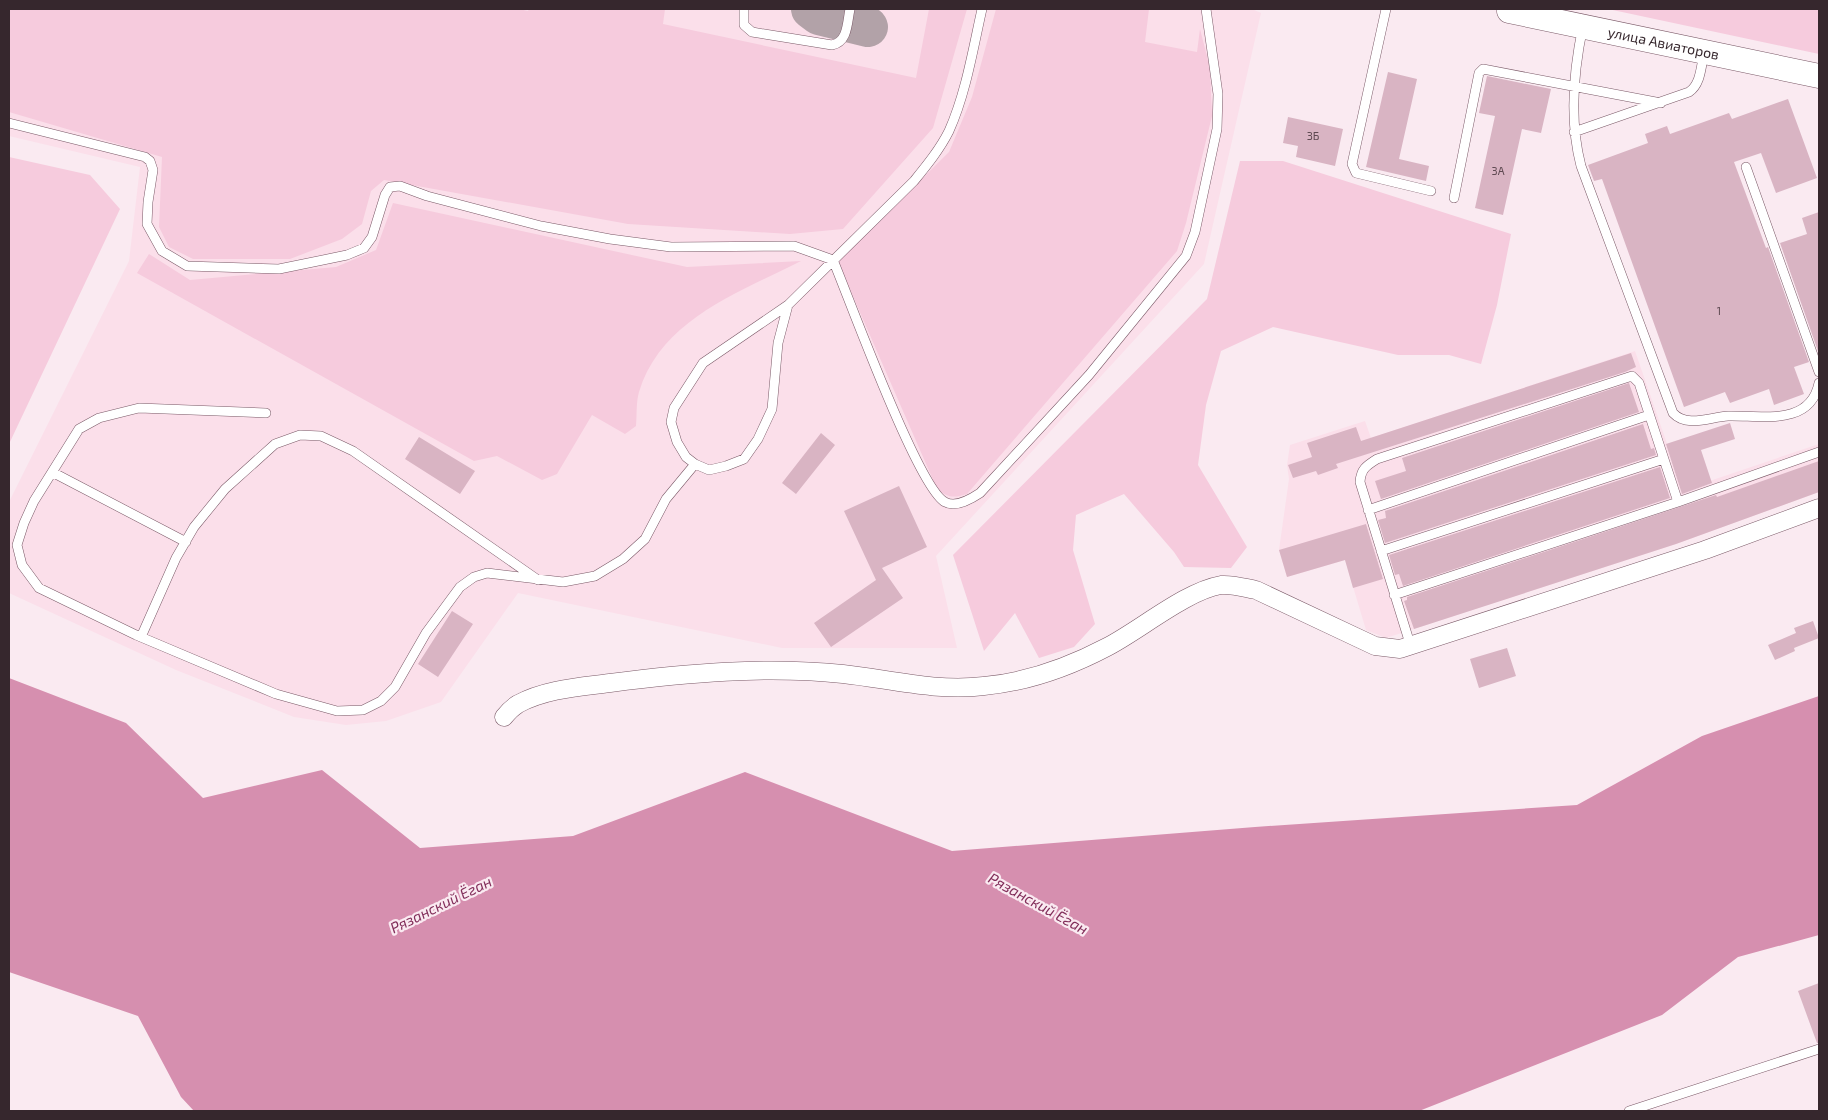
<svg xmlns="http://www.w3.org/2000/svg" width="1828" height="1120" viewBox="0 0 1828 1120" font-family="'Exo 2',sans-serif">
	<rect width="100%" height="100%" fill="#faeaf1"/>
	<path fill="#fbdfea" d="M9,9H1252L1261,13L1204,264L936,556L957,648H782L518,593L441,702L386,721L346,725L294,717L176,670L9,593V502L129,261L140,167L9,136Z
		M1635,351L1683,490L1819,444V492L1676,544L1386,638L1366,630L1345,560L1287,577L1279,550L1289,479L1287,465L1290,445L1365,421L1371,438Z"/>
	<path fill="#f6cbdd" d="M9,9H519L528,11L529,9H665L663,24L916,78L929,9H967L933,128L843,229L790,234L628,224L384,180L371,191L362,224L342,239L290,259H193L169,247L159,227L162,157L9,112Z
		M996,9H1149L1145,42L1197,52L1200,29L1210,68L1212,116L1186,223L1177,251L967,494C954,498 948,498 937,489L838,262L949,152L972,97Z
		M1608,9H1819V54Z
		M9,157L90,175L120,209L9,444Z
		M1240,161H1283L1511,234L1497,305L1481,364L1449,355H1398L1273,327L1221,351L1206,405L1198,465L1247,547L1231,568L1184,567L1174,552L1124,494L1076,515L1073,550L1095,624L1074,647L1039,658L1015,613L984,651L953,555L1207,299Z
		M393,203L687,267L801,261C740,292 661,319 639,392C636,402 637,415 636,426L625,434L592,415L557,474L542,480L497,456L474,461L137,273L149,254L190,280L336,267L376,250Z"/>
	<path fill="#d68faf" d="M9,678L126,723L203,798L322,770L420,848L573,836L745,772L952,851L1255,827L1577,805L1702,736L1819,696V935L1738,957L1662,1015L1419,1111H194L181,1097L138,1016L9,972Z"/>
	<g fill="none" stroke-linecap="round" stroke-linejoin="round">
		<path stroke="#b2a2a8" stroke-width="40" d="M811,9L819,15L868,27"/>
	</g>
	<path fill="#d9b4c3" d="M1388,72L1417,79L1399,159L1429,166L1426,181L1366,167Z
		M1487,76L1551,89L1541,133L1522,129L1503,215L1475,208L1495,116L1479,113Z
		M1788,99L1817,178L1776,193L1761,153L1734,162L1766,248L1768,247L1809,362L1794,367L1804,394L1774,405L1769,389L1730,403L1725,392L1684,407L1602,179L1594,181L1588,165L1648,143L1645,134L1667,126L1670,134L1729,113L1732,119Z
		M1288,117L1343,129L1335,166L1296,157L1298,146L1283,143Z
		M1819,212V354L1780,243L1807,234L1802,218Z
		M1631,353L1636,367L1625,372L1336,464L1338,468L1318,475L1316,471L1293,478L1288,465L1312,457L1307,443L1356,427L1361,441Z
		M1629,383L1639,412L1381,499L1375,481L1406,471L1402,458Z
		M1730,423L1735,439L1701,450L1712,483L1682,494L1666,444Z
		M1643,424L1651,449L1654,448L1656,455L1385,543L1378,520L1386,518L1385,511Z
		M821,433L835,445L796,494L782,483Z
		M419,437L475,471L460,494L405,459Z
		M1819,461V492L1676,544L1414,629L1404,601L1407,600V597L1716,495L1717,497Z
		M1660,467L1670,498L1403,586L1399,574L1395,575L1389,555Z
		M899,486L927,547L882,568L903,598L831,647L814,623L876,580L844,511Z
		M1366,524L1383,579L1353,588L1345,560L1287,577L1279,550Z
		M452,611L473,624L438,677L418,664Z
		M1813,621L1819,638L1794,648L1795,651L1775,660L1768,645L1796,633L1794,628Z
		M1507,648L1516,676L1479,688L1470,659Z
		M1819,983V1043H1817L1798,991Z"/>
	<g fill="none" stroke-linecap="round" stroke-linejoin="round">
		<defs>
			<path id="service" d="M744,9V25L752,32L832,45C848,42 847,23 850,9
				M1386,9L1352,164L1356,173L1431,191
				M1583,26C1573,73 1569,120 1581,166L1673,413C1687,428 1710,417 1728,416C1761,415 1810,427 1819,383
				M9,123L145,157L150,161L153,170L148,202L147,224L162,251L187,266L279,269L347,255L364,248L372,237L385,195L390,187L400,186L427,196L541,226L610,239L671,247L794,246L833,260C849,298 918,488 945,502C955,508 971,499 980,493L1089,375L1186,256L1195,232L1217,129L1218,94L1206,9
				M1574,132L1689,92C1701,84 1701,66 1704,53
				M1746,167L1819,372
				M1454,198L1479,73L1483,69L1661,103
				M788,305L778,343L772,409L758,439L744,459L726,466L709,470L695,464L686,457L677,442L671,422L674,408L703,363L788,305L914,181C927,165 940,149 949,131C966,93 973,49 982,9
				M266,413L139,408L99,418L79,429L34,501L24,523L17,545L22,565L39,588L136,635L276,694L337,711L363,710L381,701L395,687L426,633L460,587L474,577L487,573L563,582L595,576L623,559L645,539L666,499L695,464
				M52,472L186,542
				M1368,510L1649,415
				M1381,551L1664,459
				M1394,595L1678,502L1819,452
				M141,637L176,558L194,527L225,489L275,444L300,435L321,436L353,451L538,580
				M1411,647L1360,482C1361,469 1366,466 1377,459L1632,376L1639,383L1678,502
				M1629,1111L1819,1049"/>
			<path id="minor" d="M504,717C508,712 513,707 518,704C546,689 580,687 610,683C687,673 765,666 843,674C889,679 936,692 984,686C1027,682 1069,667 1107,647C1140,630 1186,591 1221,585C1233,584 1245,588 1256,590L1375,646L1400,649L1705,550L1819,508"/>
			<g id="secondary">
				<path id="s1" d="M1510,9L1509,11L1819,76"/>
			</g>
		</defs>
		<use href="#service" stroke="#7a5967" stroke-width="10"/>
		<use href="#minor" stroke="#7a5967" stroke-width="19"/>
		<use href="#secondary" stroke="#7a5967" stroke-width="25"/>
		<use href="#service" stroke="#fff" stroke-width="9"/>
		<use href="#minor" stroke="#fff" stroke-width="18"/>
		<use href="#secondary" stroke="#fff" stroke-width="24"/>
	</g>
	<g text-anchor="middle" stroke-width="4.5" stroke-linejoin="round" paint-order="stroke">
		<g font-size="11" fill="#5f4a52">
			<text x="1313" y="140">3Б</text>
			<text x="1498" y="175">3А</text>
			<text x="1719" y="315">1</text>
		</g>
		<g font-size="14" fill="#36272d" stroke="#faeaf1">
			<text dy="5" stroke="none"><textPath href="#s1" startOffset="160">улица Авиаторов</textPath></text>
		</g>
		<g font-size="15" font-style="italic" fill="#822e5a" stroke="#faeaf1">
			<text transform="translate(1038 904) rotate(29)" y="5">Рязанский Ёган</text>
			<text transform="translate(441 905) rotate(-26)" y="5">Рязанский Ёган</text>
		</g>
	</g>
	<rect width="1828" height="1120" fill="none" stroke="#36272d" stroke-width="20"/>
</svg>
